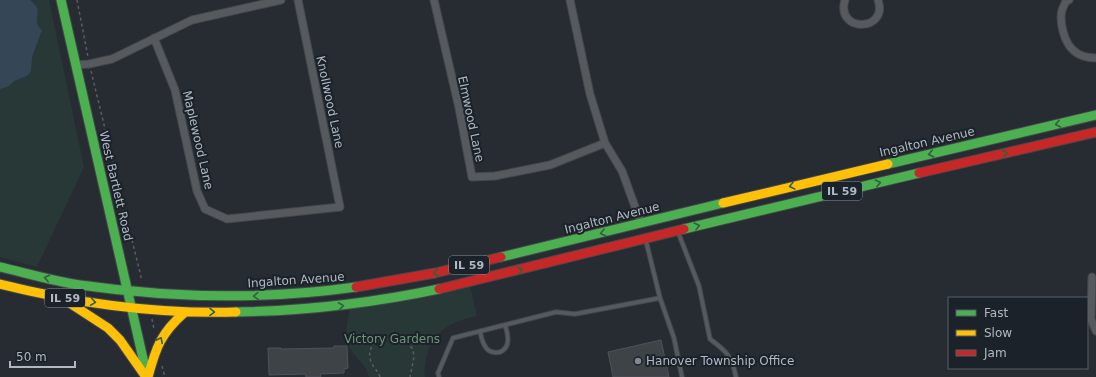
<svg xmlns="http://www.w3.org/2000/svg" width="1096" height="377" viewBox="0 0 1096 377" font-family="'DejaVu Sans',sans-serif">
	<rect width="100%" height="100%" fill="#262c31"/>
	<path fill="#273837" d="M0,0H49L84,167L37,267L0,257Z
		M470,286L477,316C454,321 432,330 427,356C425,363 424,369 425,377H369C365,362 360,363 352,352C343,340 347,322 350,309Z"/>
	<path fill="#354657" d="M0,0H30C33,3 36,5 37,8C40,18 32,21 42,30L32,57L31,71L27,76L14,81L9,86L0,89Z"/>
	<path fill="#3e4348" stroke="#4e5359" d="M661,340L669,377H613L608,352Z
		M334,346H347L348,368L344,369V373L320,374L321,377H306L305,374L269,375L268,348H281V349L334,348Z"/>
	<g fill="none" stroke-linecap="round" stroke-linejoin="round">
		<defs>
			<path id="lane" d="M678,232L699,286L710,339C726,351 732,356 736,377
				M660,298L674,338L682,377
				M480,331C481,336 482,342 485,346C489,354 501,355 506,347C510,341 507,331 505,325
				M439,377L438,373L453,338L556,312L575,314L660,298L646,241"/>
			<path id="street" d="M434,0L459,108L472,177L495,176L550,165L605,143
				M570,0L590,94L605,143L622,171L641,223
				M845,0C835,33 889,32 878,0
				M1069,0L1066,1C1065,4 1063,7 1062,10C1059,21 1064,42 1073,50C1079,56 1088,58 1096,58
				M154,38L175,90L197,191L205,209L227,219L340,207L298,0
				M76,65L89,64L112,59L192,20L281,0
				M1092,277L1091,319L1096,331"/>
			<path id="fast" d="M61,0L147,376
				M888,164L1096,115
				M684,229L919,173
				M501,257L723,203
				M0,267C26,273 53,281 80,285C172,298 264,300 356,287
				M236,312C305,311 372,303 439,289"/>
			<path id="slow" d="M723,203L888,164
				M0,284C76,303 157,314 236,312
				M65,300L108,328L120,340L146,377
				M148,377C156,347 161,333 185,312"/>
			<path id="jam" d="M919,173L1096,132
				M356,287L435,273L501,257
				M439,289L684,229"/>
		</defs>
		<use href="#lane" stroke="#44484c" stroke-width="5.5"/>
		<use href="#street" stroke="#44484c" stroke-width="9"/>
		<use href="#fast" stroke="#44484c" stroke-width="11"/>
		<use href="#slow" stroke="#44484c" stroke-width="11"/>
		<use href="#jam" stroke="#44484c" stroke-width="11"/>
		<path stroke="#5a5f63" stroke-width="1.5" stroke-dasharray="3 3" stroke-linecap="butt" d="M77,0L88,57
			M91,71L142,281
			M152,319L154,329
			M162,366L165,377
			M380,377C378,370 371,366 370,358C367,341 387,333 401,339C406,341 409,345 413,349L414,357L410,377"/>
		<use href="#lane" stroke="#565a5f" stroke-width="3.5"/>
		<use href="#street" stroke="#565a5f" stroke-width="7"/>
		<use href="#fast" stroke="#4caf50" stroke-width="9"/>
		<use href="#slow" stroke="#ffc107" stroke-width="9"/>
		<use href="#jam" stroke="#c62828" stroke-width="9"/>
	</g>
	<defs><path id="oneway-chevron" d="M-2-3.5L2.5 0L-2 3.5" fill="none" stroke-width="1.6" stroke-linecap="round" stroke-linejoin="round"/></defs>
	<g stroke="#31613b">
		<use href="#oneway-chevron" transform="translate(1058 124) rotate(167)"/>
		<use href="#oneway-chevron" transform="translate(1005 153) rotate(-13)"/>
		<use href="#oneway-chevron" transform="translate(931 154) rotate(167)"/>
		<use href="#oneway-chevron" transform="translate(878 183) rotate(-13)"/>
		<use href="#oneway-chevron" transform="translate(792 186) rotate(166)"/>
		<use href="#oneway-chevron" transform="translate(697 226) rotate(-14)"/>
		<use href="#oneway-chevron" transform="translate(603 233) rotate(166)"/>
		<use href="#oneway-chevron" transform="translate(520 270) rotate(-14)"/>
		<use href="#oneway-chevron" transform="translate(436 273) rotate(167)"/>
		<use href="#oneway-chevron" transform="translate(47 278) rotate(-168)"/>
		<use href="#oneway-chevron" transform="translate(256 296) rotate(179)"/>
		<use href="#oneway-chevron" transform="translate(93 302) rotate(8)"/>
		<use href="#oneway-chevron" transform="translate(341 306) rotate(-8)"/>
		<use href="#oneway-chevron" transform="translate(212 312) rotate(1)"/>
		<use href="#oneway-chevron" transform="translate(160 340) rotate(-63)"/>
	</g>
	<circle fill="#80878f" stroke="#1b222a" stroke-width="1.5" cx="638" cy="361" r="4"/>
	<g text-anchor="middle" stroke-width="4" stroke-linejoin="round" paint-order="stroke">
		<g fill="#1b222a" stroke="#838b94" stroke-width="1">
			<rect x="822" y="182" width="40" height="18" rx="3"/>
			<rect x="449" y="256" width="40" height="18" rx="3"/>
			<rect x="45" y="289" width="40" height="18" rx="3"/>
		</g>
		<g font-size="11" font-weight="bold" fill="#b0b8c2">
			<text x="842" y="195">IL 59</text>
			<text x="469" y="269">IL 59</text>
			<text x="65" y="302">IL 59</text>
		</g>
		<g font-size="12" fill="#b0b8c2" stroke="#1b222a">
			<text transform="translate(330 102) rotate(78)" y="4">Knollwood Lane</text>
			<text transform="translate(471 119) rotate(78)" y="4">Elmwood Lane</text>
			<text transform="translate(198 140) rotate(77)" y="4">Maplewood Lane</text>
			<text transform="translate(927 142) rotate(-13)" y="4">Ingalton Avenue</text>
			<text transform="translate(116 186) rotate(77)" y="4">West Bartlett Road</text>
			<text transform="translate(612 218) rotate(-14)" y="4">Ingalton Avenue</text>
			<text transform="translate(296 280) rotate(-4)" y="4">Ingalton Avenue</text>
		</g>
		<g font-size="12" fill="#709676" stroke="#1b222a">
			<text x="392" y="343">Victory Gardens</text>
		</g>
		<g font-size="12" fill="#b0b8c2" stroke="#1b222a" text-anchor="start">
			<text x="646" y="365">Hanover Township Office</text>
		</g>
	</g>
	<rect x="948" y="297" width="140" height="72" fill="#1b222a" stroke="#575e67"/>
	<rect x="956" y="310" width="20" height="6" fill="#4caf50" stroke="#575e67"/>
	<text x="984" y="317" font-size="12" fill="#b0b8c2">Fast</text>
	<rect x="956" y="330" width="20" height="6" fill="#ffc107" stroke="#575e67"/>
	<text x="984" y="337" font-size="12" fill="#b0b8c2">Slow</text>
	<rect x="956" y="350" width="20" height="6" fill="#c62828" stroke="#575e67"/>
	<text x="984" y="357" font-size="12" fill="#b0b8c2">Jam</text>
	<path d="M10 361v6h65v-6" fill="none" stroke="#b0b8c2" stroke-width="2"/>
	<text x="16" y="361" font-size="12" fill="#b0b8c2" stroke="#1b222a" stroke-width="3" paint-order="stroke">50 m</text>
</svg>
